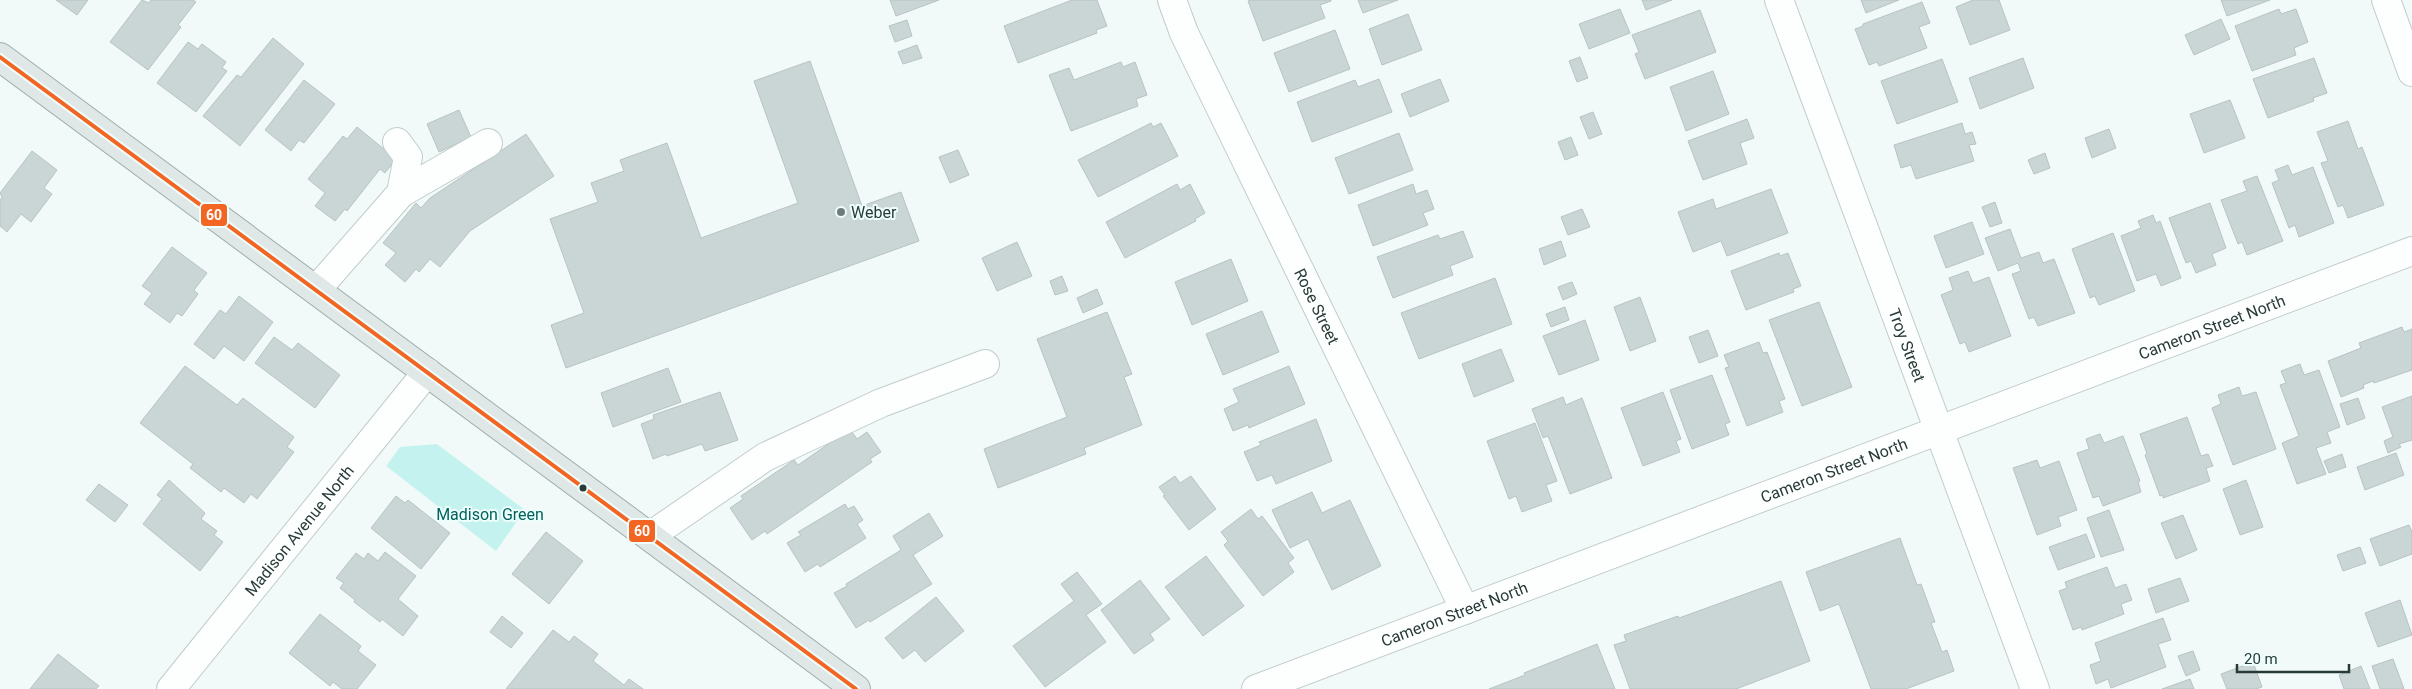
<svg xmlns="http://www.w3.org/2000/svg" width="2412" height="689" viewBox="0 0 2412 689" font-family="Roboto,sans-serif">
	<rect width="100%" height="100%" fill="#f1faf9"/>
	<path fill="#c4f3ef" d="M437,444L525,510L496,551L386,466L400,447Z"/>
	<path fill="#cad6d5" stroke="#b7c4c2" d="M56,0H88L77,15Z
		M142,0L149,3L151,0H193L196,2L178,25L181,27L148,70L110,42Z
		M890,0H939L896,16Z
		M1072,0H1097L1107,26L1096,30L1097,33L1018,63L1004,26Z
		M1251,0H1331V1L1320,5L1325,18L1263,41L1248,1Z
		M1358,0H1398L1363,13Z
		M1642,0H1672L1646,10Z
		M1861,0H1899L1866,13Z
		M1973,0H1999L2010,30L1970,45L1956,7Z
		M2221,0H2270L2227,16Z
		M1922,2L1930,23L1919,27L1927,48L1879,66L1877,62L1869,65L1855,29L1863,26V24Z
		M1620,9L1630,33L1589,49L1579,24Z
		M2279,9L2281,14L2296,9L2308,42L2294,48L2296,55L2252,71L2235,26Z
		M1700,10L1716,52L1645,79L1635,54L1639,52L1632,35Z
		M1408,14L1422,50L1382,65L1369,29Z
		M2221,19L2230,39L2194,55L2185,35Z
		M907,20L912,36L895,42L889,26Z
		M1335,30L1350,69L1289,92L1274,53Z
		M273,38L304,64L240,146L203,116L237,75L241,77Z
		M188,42L198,49L202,44L226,62L222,68L227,71L196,112L157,83Z
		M917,45L922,58L903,64L898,52Z
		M1580,57L1588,78L1577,82L1569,61Z
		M2023,58L2034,88L1980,109L1969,78Z
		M2314,58L2327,93L2313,98L2314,101L2268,118L2253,79Z
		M1942,59L1958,102L1897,124L1881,81Z
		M810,61L862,206L901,192L919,241L566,368L551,325L584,313L550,219L598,202L591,183L624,171L620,160L667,143L701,238L798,203L754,81Z
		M1121,62L1123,67L1135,62L1147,95L1136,99L1138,106L1071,131L1049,75L1069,68L1074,80Z
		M1713,71L1729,114L1686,131L1670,87Z
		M1379,79L1392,112L1312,142L1297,102L1355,80L1358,87Z
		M1440,79L1449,101L1410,117L1401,94Z
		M304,80L335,104L304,143L299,140L291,151L265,130Z
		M2230,100L2245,138L2204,153L2190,114Z
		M459,110L471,137L439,152L427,124Z
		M1593,112L1602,134L1589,139L1580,117Z
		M1747,119L1754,138L1740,143L1747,164L1703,180L1688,141Z
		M2348,121L2358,149L2362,147L2384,205L2348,218L2343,205L2338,207L2321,163L2328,161L2317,132Z
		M1151,123L1153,127L1161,123L1178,156L1098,197L1078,160Z
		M1962,123L1965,134L1972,132L1976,144L1969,145L1974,161L1916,179L1911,165L1901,168L1894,145Z
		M357,127L396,159L385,173L380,169L347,211L345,209L335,221L315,206L325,193L308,179L343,136L347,139Z
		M2109,129L2116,148L2092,158L2085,138Z
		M1399,133L1413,170L1349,194L1335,158Z
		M526,134L554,176L470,231L440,267L430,259L419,272L416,269L405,282L385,265L396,253L383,243L416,203L421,208L430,198Z
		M1571,137L1578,155L1565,160L1558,142Z
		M958,150L969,175L950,183L939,157Z
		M32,151L57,170L44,188L52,194L31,222L21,214L7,232L0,226V201L2,197L0,193Z
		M2045,153L2050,168L2034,174L2028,160Z
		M2288,165L2292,175L2313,167L2334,223L2299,237L2295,225L2289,228L2272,183L2279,180L2275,170Z
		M2257,176L2283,241L2247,255L2242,242L2238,244L2221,200L2247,191L2243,181Z
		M1177,184L1180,190L1190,184L1205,213L1195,219L1196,221L1125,258L1106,222Z
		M1413,184L1416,194L1427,190L1434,209L1423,213L1428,225L1373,246L1358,205Z
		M1771,189L1788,233L1727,256L1721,241L1693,252L1678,212L1713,199L1716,209Z
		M1995,202L2002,223L1990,227L1982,207Z
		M2210,203L2226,248L2212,254L2216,265L2196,273L2191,261L2186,263L2169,218Z
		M1582,209L1590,227L1568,235L1561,217Z
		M2153,215L2156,223L2160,221L2181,278L2161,286L2156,274L2137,281L2121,236L2141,228L2138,221Z
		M1972,222L1984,254L1946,268L1934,236Z
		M2010,229L2021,258L2039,252L2043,263L2054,259L2075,313L2038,326L2034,317L2029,319L2012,274L2021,271L2018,263L1998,271L1985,238Z
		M1463,231L1473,257L1450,266L1453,275L1393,298L1377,257L1438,235L1440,239Z
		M2113,233L2135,291L2099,305L2095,296L2090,298L2072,249Z
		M1561,241L1566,256L1544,265L1539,249Z
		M1017,242L1032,276L997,291L982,258Z
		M172,247L207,273L194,290L198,294L182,316L177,313L170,323L144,304L152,293L142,286Z
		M1779,253L1780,256L1788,253L1801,286L1793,289L1794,292L1746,310L1731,271Z
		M1231,259L1248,301L1192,325L1175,282Z
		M1968,271L1973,283L1989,277L2011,336L1969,352L1965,342L1960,344L1941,295L1953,290L1949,278Z
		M1062,276L1068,291L1055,295L1050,281Z
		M1495,278L1512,324L1419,359L1401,313Z
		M1572,282L1577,294L1563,300L1558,287Z
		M1097,289L1103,304L1083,313L1077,298Z
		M239,296L273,322L244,361L224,346L214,359L194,344L220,310L226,314Z
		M1640,297L1656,341L1630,351L1614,307Z
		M1819,302L1852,387L1802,406L1769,320Z
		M1565,307L1569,320L1551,327L1546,314Z
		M1262,311L1279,352L1223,375L1206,334Z
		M1107,312L1132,374L1124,377L1142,425L1084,448L1086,454L998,488L984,449L1067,417L1037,339Z
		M1585,320L1599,360L1559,375L1543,336Z
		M2402,327L2404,332L2412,329V370L2374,383L2373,381L2363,385L2364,388L2341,397L2328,361L2361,348L2359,343Z
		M1708,330L1718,356L1699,363L1689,337Z
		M274,337L292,350L298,343L340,375L315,408L255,363Z
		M1759,342L1763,353L1767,352L1785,399L1779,401L1783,412L1747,426L1725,368L1729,367L1724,355Z
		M1501,349L1514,381L1474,397L1462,364Z
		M2300,364L2304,375L2319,370L2340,427L2327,432L2331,443L2316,448L2326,474L2297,484L2282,443L2299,436L2280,385L2286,383L2281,371Z
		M185,366L237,405L243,398L294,437L287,447L294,452L257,499L251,494L244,503L224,488L221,492L190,468L193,464L140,423Z
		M1289,366L1305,404L1249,428L1248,425L1233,431L1224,409L1239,402L1233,389Z
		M668,368L681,402L613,427L601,393Z
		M1712,375L1730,422L1725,424L1729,435L1692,449L1670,390Z
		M2239,387L2242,396L2256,392L2276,449L2233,465L2212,408L2221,404L2218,395Z
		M720,392L738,440L705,451L702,444L667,456L666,454L653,459L641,424L654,419L653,415Z
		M1663,392L1681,439L1676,441L1680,452L1643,466L1621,408Z
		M2412,396V440L2399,444L2401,447L2388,453L2384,441L2393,437L2382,407Z
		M1563,397L1566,405L1582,398L1612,478L1570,494L1548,436L1543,438L1532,409Z
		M2358,398L2365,418L2347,425L2340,404Z
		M2187,417L2201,456L2208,454L2213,466L2206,468L2210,481L2163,498V495L2160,496L2145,455L2147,454L2140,434Z
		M1316,419L1332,461L1276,484L1272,475L1257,481L1244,452L1261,445L1259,442Z
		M1535,423L1557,481L1546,485L1552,501L1522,512L1516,496L1509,499L1487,441Z
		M850,429L857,439L867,432L881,452L870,459L872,462L767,534L765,531L752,540L730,508L743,499L741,496L794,460L798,465Z
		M2100,434L2104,443L2123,436L2140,481L2138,482L2141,492L2103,506L2099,496L2093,498L2077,453L2089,449L2086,439Z
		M2396,453L2404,475L2365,490L2357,467Z
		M2342,454L2346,467L2329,473L2324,461Z
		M2037,460L2040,468L2059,461L2077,510L2058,517L2061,526L2037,535L2013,468Z
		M1175,476L1180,483L1191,476L1216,509L1189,530L1163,496L1165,495L1159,487Z
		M169,480L205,513L201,519L217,531L214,535L223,542L200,571L143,524L162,499L157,495Z
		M2246,480L2263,527L2240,535L2223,489Z
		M99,484L128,505L115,522L86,500Z
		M1312,492L1322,513L1350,500L1381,566L1332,590L1308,539L1290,548L1272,510Z
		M396,496L405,503L408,500L450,533L421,569L371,528Z
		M845,504L848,509L854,506L863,520L857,524L866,538L820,567L818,564L805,572L787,543L801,535L798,532Z
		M1251,509L1258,519L1262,516L1294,558L1288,563L1294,572L1263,596L1224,545L1228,541L1221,532Z
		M2109,510L2124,550L2101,557L2087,518Z
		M929,513L943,536L913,555L932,584L870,622L869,620L856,628L834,593L847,586L846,584L901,550L893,536Z
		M2183,515L2197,550L2176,559L2161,523Z
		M2409,525L2412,532V554L2380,566L2370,539Z
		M546,532L583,561L549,604L512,574Z
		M2086,534L2095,557L2058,570L2049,547Z
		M1900,538L1917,585L1921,584L1935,622L1931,623L1942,652L1947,650L1954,671L1906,689H1871L1839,604L1820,611L1806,572Z
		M2360,547L2366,563L2343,571L2337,555Z
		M385,552L416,576L398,599L418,616L403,636L382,619L380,622L354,602L355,600L340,588L344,583L336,578L356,553L364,559L368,553L378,561Z
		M1206,556L1244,606L1203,636L1165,587Z
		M2107,567L2115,588L2126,584L2132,600L2121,604L2124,614L2082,630L2081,627L2073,630L2059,591L2067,588L2065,582Z
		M1077,572L1102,604L1086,615L1106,642L1045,687L1013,646L1074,601L1061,584Z
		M2180,578L2189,601L2156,613L2148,589Z
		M1140,580L1170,619L1150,634L1154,640L1134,654L1101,610Z
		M1781,581L1810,661L1736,689H1630L1614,645L1626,641L1624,635L1678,616L1679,618Z
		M936,597L964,631L925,662L915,650L903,659L885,638Z
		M2400,600L2412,635L2378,647L2365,613Z
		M320,614L361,646L358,651L376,665L357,689H342L333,682L330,686L289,653Z
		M502,616L523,633L511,648L490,632Z
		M2163,618L2171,640L2158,644L2166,667L2111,688L2108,679L2096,684L2090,665L2101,661L2095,643Z
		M553,630L569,642L574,636L598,654L593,661L624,685L629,679L643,689H506Z
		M1597,644L1615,689H1489L1525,675L1524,673Z
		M2193,651L2200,670L2186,676L2178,656Z
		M58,654L99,686L96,689H30Z
		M2393,659L2404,689H2380L2372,666Z
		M2253,662L2262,687L2256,689H2227L2221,674Z
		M2361,666L2370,689H2344L2339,675Z
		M2190,679L2194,689H2162Z"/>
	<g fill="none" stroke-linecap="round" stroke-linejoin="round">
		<defs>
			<g id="minor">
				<path id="s1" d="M1172,0L1184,33L1465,610"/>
				<path id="s2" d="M1779,0L2035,689"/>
				<path d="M2386,0L2412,72"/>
				<path d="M397,142L408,157L401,193"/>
				<path d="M316,290L401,193L488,143"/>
				<path d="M650,536L765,457L881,403L985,364"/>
				<path id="s3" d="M171,689L427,372"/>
				<path id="s4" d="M1256,689L2412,251"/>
			</g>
			<path id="major" d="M0,57L856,689"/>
		</defs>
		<use href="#minor" stroke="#c1cccb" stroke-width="30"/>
		<use href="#major" stroke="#9cafad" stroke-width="30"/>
		<use href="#minor" stroke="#fdfefe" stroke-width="28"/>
		<use href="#major" stroke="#dfe8e7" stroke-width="28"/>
		<defs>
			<path id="bus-1" d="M0,57L856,689"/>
		</defs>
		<use href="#bus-1" stroke="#edfefc" stroke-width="8"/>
		<use href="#bus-1" stroke="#f26522" stroke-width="4"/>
	</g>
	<circle fill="#6e7d7c" stroke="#edfefc" stroke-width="2" cx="841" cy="212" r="5"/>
	<circle fill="#283a38" stroke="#edfefc" stroke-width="2" cx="583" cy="488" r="4.5"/>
	<g text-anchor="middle" stroke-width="4" stroke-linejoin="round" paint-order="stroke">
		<g font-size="16" fill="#283a38" stroke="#edfefc" text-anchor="start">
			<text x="851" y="218">Weber</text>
		</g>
		<g font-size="16" fill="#283a38" stroke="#edfefc">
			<text dy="6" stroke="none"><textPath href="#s1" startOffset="339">Rose Street</textPath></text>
			<text dy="6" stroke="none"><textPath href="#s4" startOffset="1022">Cameron Street North</textPath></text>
			<text dy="6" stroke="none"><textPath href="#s2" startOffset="368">Troy Street</textPath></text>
			<text dy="6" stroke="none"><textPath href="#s4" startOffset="618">Cameron Street North</textPath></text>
			<text dy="6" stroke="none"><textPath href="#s3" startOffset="204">Madison Avenue North</textPath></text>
			<text dy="6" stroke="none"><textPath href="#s4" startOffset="212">Cameron Street North</textPath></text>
		</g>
		<g font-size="16" fill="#00625d" stroke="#edfefc">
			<text x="490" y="520">Madison Green</text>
		</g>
	</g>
	<g stroke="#edfefc" stroke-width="2">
		<rect x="200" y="203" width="28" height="24" rx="5" fill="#f26522"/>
		<rect x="628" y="519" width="28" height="24" rx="5" fill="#f26522"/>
	</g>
	<g font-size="14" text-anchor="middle" font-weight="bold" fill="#fff">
		<text x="214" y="220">60</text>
		<text x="642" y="536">60</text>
	</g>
	<path d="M2237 664v8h112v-8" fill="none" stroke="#283a38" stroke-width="2.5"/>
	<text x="2244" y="664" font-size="15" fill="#283a38" stroke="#edfefc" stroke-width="4" paint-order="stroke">20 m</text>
</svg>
